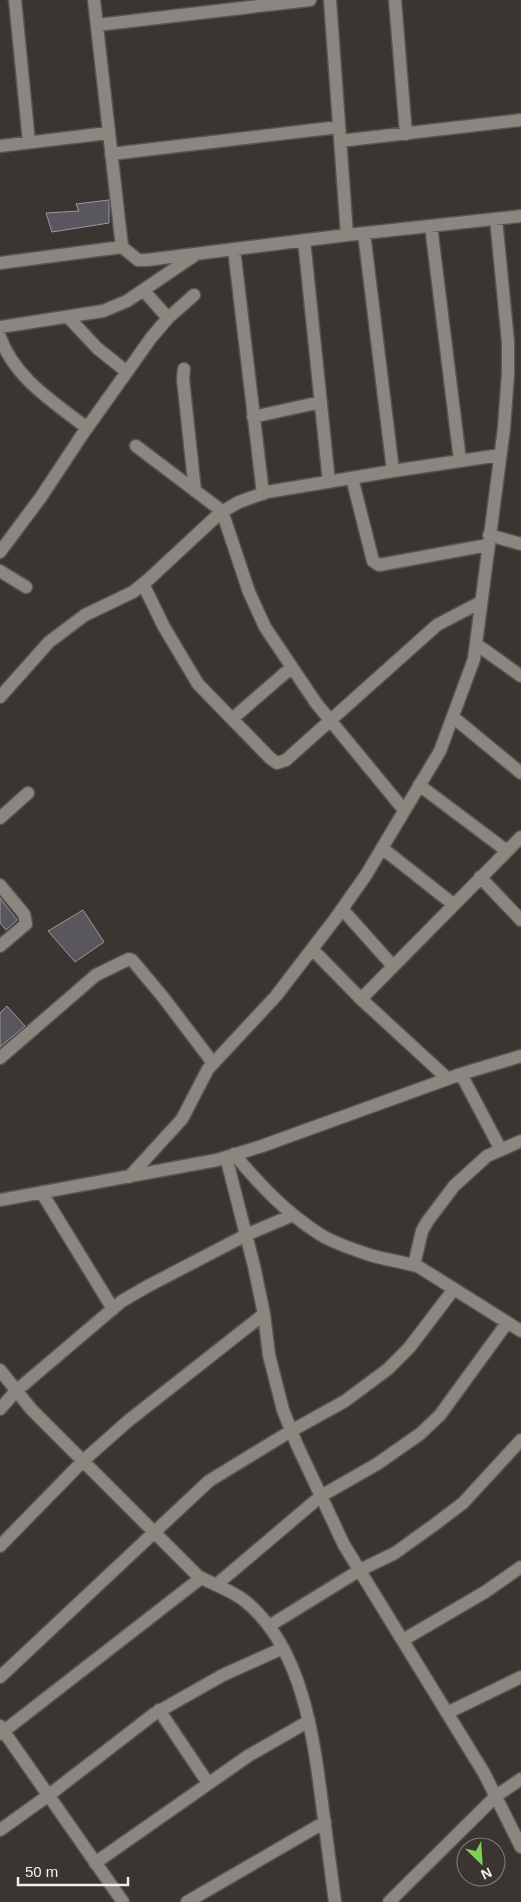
<svg xmlns="http://www.w3.org/2000/svg" width="521" height="1902" viewBox="0 0 521 1902" font-family="Arial,sans-serif">
	<rect width="100%" height="100%" fill="#3a3531"/>
	<path fill="#59575d" stroke="#9a989e" d="M109,200V223L52,232L46,213L79,211L76,204Z
		M0,898L17,920L6,930L0,923Z
		M83,910L104,942L75,962L48,931Z
		M7,1006L25,1026L0,1047V1013Z"/>
	<g fill="none" stroke-linecap="round" stroke-linejoin="round">
		<defs>
			<path id="street" d="M15,0L29,142
				M94,0L122,247L138,260H147L347,235L521,216
				M330,0L347,235
				M395,0L406,134
				M97,25L310,0
				M340,141L521,120
				M0,146L108,133
				M111,154L339,127
				M431,226L460,460
				M364,233L393,471
				M304,240L329,482
				M234,249L263,494
				M0,263L122,247
				M144,291L168,318
				M68,317L97,348L127,372
				M0,327L103,311L127,301L195,255
				M0,337C15,379 54,402 87,428
				M184,369L183,379L195,491
				M253,417L321,402
				M136,446L222,511L249,592L265,627L316,703L404,810
				M352,478L373,561L379,565L488,545
				M489,535L521,544
				M0,552L41,497L82,435L151,338L168,318L194,295
				M0,571L26,587
				M143,584L164,627L198,684L270,758L277,763L286,760L437,625L481,602
				M476,644L521,676
				M0,697L49,642L85,615L133,592L149,579L220,513L239,502L267,492L393,471L500,455
				M453,717L521,773
				M232,719L292,667
				M419,785L507,851
				M0,818L28,793
				M382,848L453,904
				M480,877L521,920
				M0,885L24,914L26,924L0,946
				M342,909L393,966
				M312,949L361,999L448,1079
				M361,999L521,837
				M0,1058L96,975L129,959L132,960L163,997L213,1063
				M461,1074L501,1150
				M234,1154C260,1185 286,1213 321,1235C334,1243 352,1249 367,1254C384,1260 402,1261 419,1267L521,1331
				M226,1157L254,1266L264,1314L269,1355L283,1410L297,1445L344,1545L484,1773L521,1847
				M129,1177L182,1119L208,1069L276,996L335,919L366,875L440,751L474,659L504,428L508,374V342L496,219
				M42,1193L113,1309
				M0,1200L217,1160L262,1146L461,1074L521,1056
				M414,1265L422,1231L427,1222L454,1186L487,1156L521,1141
				M0,1370L31,1409L198,1576C214,1585 231,1590 245,1601C304,1649 314,1741 323,1811C327,1841 331,1872 335,1902
				M0,1409L16,1391L122,1301L148,1286L246,1235L293,1215
				M0,1546L83,1461L128,1421L264,1314
				M216,1585L321,1496L377,1464L420,1434L440,1415L507,1323
				M269,1626L360,1570L395,1553L434,1525L463,1503L521,1440
				M403,1640L485,1592L521,1567
				M0,1677L209,1481L291,1431L345,1401L388,1369L409,1348L454,1289
				M159,1710L208,1783
				M447,1713L521,1677
				M0,1726L123,1902
				M0,1734L201,1578
				M0,1830L49,1795L154,1714L223,1675L283,1648
				M95,1863L248,1756L309,1721
				M187,1902L325,1822
				M389,1902L496,1796L521,1779"/>
		</defs>
		<use href="#street" stroke="#585350" stroke-width="15"/>
		<use href="#street" stroke="#8c8681" stroke-width="12"/>
	</g>
	<g transform="translate(481 1862) rotate(155)"><circle r="24" fill="#3a3531" stroke="#837f7b"/>
	<path d="M0-4L9 19L0 12L-9 19Z" fill="#7ed153"/>
	<text y="-8" font-size="14" font-weight="bold" text-anchor="middle" fill="#f1eeeb">N</text>
	</g>
	<path d="M18 1877v8h110v-8" fill="none" stroke="#f1eeeb" stroke-width="2.5"/>
	<text x="25" y="1877" font-size="15" fill="#f1eeeb" stroke="#3a3531" stroke-width="4" paint-order="stroke">50 m</text>
</svg>
